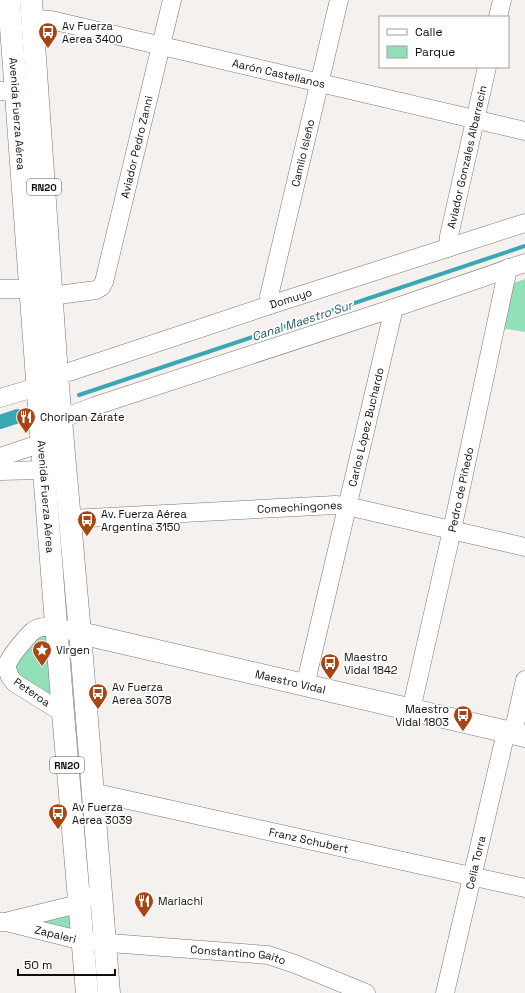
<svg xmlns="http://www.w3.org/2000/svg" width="525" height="993" viewBox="0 0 525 993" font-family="'Space Grotesk',sans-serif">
	<rect width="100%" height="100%" fill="#f5f1ef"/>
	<path fill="#92e0b7" d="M525,279V332L501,328L511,284Z
		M37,636H52L51,696L30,687L12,665Z
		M70,906L72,938L30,928Z"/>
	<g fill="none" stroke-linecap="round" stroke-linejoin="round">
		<path stroke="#3aa7b4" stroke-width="4" d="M79,395L525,246"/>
		<path stroke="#3aa7b4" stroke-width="14" d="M0,422L18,416"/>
		<defs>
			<g id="minor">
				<path d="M498,17L502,0"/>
				<path id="s1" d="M32,19L51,20L525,131"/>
				<path d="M0,91H16"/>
				<path id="s2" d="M448,248L449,236L487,67"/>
				<path d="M0,289H31"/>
				<path id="s3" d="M51,296L96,290L101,287L104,282L172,0"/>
				<path id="s4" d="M270,305L269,296L339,0"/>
				<path id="s5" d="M57,375L72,371L270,305L525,223"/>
				<path d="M0,398L37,387"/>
				<path d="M61,419L95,406L394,308L525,263"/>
				<path d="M0,457L42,443"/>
				<path d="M0,471L44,470"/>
				<path id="s6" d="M70,519L335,505L347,506L525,547"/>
				<path id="s7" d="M305,686L394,308"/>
				<path id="s8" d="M411,710L452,530L508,268"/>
				<path d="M63,713L15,683L10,677L6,666C10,658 14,652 20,645C24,641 28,635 33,631C45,622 66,630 80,633"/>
				<path d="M513,733L525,680"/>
				<path id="s9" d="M92,792L525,888"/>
				<path d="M9,921L70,906L91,896"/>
				<path id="s10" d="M0,922H6L83,941L268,955L295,964L366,993"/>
				<path id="s11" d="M445,993L506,732"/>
			</g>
			<g id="major">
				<path id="s12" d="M9,0L40,420L63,713L87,993"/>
				<path d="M31,0L57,375L80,633L109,993"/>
				<path id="s13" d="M80,633L525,736"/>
			</g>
		</defs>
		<use href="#minor" stroke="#797674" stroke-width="19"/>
		<use href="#major" stroke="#797674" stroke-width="23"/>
		<use href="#minor" stroke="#fff" stroke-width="18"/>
		<use href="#major" stroke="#fff" stroke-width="22"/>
	</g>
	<defs>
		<symbol id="bus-pin" viewBox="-11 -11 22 30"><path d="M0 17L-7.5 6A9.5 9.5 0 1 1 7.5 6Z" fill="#a94513" stroke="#fff"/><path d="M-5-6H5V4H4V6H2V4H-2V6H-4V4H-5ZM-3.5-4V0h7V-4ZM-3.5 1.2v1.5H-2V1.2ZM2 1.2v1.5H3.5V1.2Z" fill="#fff"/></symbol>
		<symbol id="restaurant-pin" viewBox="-11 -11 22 30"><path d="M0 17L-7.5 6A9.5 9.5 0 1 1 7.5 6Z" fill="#a94513" stroke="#fff"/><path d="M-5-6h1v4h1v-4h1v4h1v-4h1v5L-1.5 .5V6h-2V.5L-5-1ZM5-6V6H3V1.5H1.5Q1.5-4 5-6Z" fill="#fff"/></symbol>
		<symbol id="sight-pin" viewBox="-11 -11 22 30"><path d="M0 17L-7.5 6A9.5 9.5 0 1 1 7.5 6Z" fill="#a94513" stroke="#fff"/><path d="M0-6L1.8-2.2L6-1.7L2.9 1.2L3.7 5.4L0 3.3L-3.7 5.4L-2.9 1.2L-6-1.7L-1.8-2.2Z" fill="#fff"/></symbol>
	</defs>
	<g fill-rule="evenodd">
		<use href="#bus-pin" x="37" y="21" width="22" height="30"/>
		<use href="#restaurant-pin" x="15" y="406" width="22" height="30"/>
		<use href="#bus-pin" x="76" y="509" width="22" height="30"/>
		<use href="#sight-pin" x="31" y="639" width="22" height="30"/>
		<use href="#bus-pin" x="319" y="652" width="22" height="30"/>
		<use href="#bus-pin" x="87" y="682" width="22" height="30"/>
		<use href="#bus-pin" x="452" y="704" width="22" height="30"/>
		<use href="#bus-pin" x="47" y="802" width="22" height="30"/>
		<use href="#restaurant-pin" x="133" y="890" width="22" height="30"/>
	</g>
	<g text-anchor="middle" stroke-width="3.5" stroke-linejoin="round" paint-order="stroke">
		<g fill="#fff" stroke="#575656" stroke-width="1">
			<rect x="27" y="179" width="34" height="16" rx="3"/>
			<rect x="50" y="757" width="34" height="16" rx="3"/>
		</g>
		<g font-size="10" font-weight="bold" fill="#0f0e0d">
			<text x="44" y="191">RN20</text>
			<text x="67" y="769">RN20</text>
		</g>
		<g font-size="11" fill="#0f0e0d" stroke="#fff" text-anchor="start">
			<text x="62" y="30">Av Fuerza<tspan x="62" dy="13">Aerea 3400</tspan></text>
			<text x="40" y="421">Choripan Zárate</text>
			<text x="101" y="518">Av. Fuerza Aérea<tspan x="101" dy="13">Argentina 3150</tspan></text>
			<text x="56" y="654">Virgen</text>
			<text x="344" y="661">Maestro<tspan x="344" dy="13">Vidal 1842</tspan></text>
			<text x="112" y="691">Av Fuerza<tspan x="112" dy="13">Aerea 3078</tspan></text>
			<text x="449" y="713" text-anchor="end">Maestro<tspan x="449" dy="13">Vidal 1803</tspan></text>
			<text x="72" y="811">Av Fuerza<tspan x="72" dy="13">Aerea 3039</tspan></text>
			<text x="158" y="905">Mariachi</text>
		</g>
		<g font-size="11" fill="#0f0e0d" stroke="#fff">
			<text dy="4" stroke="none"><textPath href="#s1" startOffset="253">Aarón Castellanos</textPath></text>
			<text dy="4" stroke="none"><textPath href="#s12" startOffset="114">Avenida Fuerza Aérea</textPath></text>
			<text dy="4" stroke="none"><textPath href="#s3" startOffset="196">Aviador Pedro Zanni</textPath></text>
			<text dy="4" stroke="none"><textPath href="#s4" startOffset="156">Camilo Isleño</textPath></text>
			<text dy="4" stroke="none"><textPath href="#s2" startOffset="93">Aviador Gonzales Albarracín</textPath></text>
			<text dy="4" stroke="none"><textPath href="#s5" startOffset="246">Domuyo</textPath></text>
			<text dy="4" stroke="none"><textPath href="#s7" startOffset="266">Carlos López Buchardo</textPath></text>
			<text dy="4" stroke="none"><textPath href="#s8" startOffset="226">Pedro de Piñedo</textPath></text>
			<text dy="4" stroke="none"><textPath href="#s12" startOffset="498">Avenida Fuerza Aérea</textPath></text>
			<text dy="4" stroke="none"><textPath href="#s6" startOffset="230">Comechingones</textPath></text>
			<text dy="4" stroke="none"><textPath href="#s13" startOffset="216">Maestro Vidal</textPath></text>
			<text transform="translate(32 692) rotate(35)" y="4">Peteroa</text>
			<text dy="4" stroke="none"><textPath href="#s9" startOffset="222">Franz Schubert</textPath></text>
			<text dy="4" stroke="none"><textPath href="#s11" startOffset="134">Celia Torra</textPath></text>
			<text dy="4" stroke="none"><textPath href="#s10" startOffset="57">Zapaleri</textPath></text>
			<text dy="4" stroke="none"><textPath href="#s10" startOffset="241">Constantino Gaito</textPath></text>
		</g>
		<g font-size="12" font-style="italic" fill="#2a595e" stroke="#fff">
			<text transform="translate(302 321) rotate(-18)" y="4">Canal Maestro Sur</text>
		</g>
	</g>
	<rect x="379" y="16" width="130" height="52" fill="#ffffff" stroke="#9f9f9e"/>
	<rect x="387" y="29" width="20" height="6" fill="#ffffff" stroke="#9f9f9e"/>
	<text x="415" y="36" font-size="12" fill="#0f0e0d">Calle</text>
	<rect x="387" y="46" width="20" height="12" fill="#92e0b7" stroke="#9f9f9e"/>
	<text x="415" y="56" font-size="12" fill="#0f0e0d">Parque</text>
	<path d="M18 969v6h97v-6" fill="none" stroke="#0f0e0d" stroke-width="2"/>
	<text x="24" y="969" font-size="12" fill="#0f0e0d" stroke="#ffffff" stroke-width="3" paint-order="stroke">50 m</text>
</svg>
